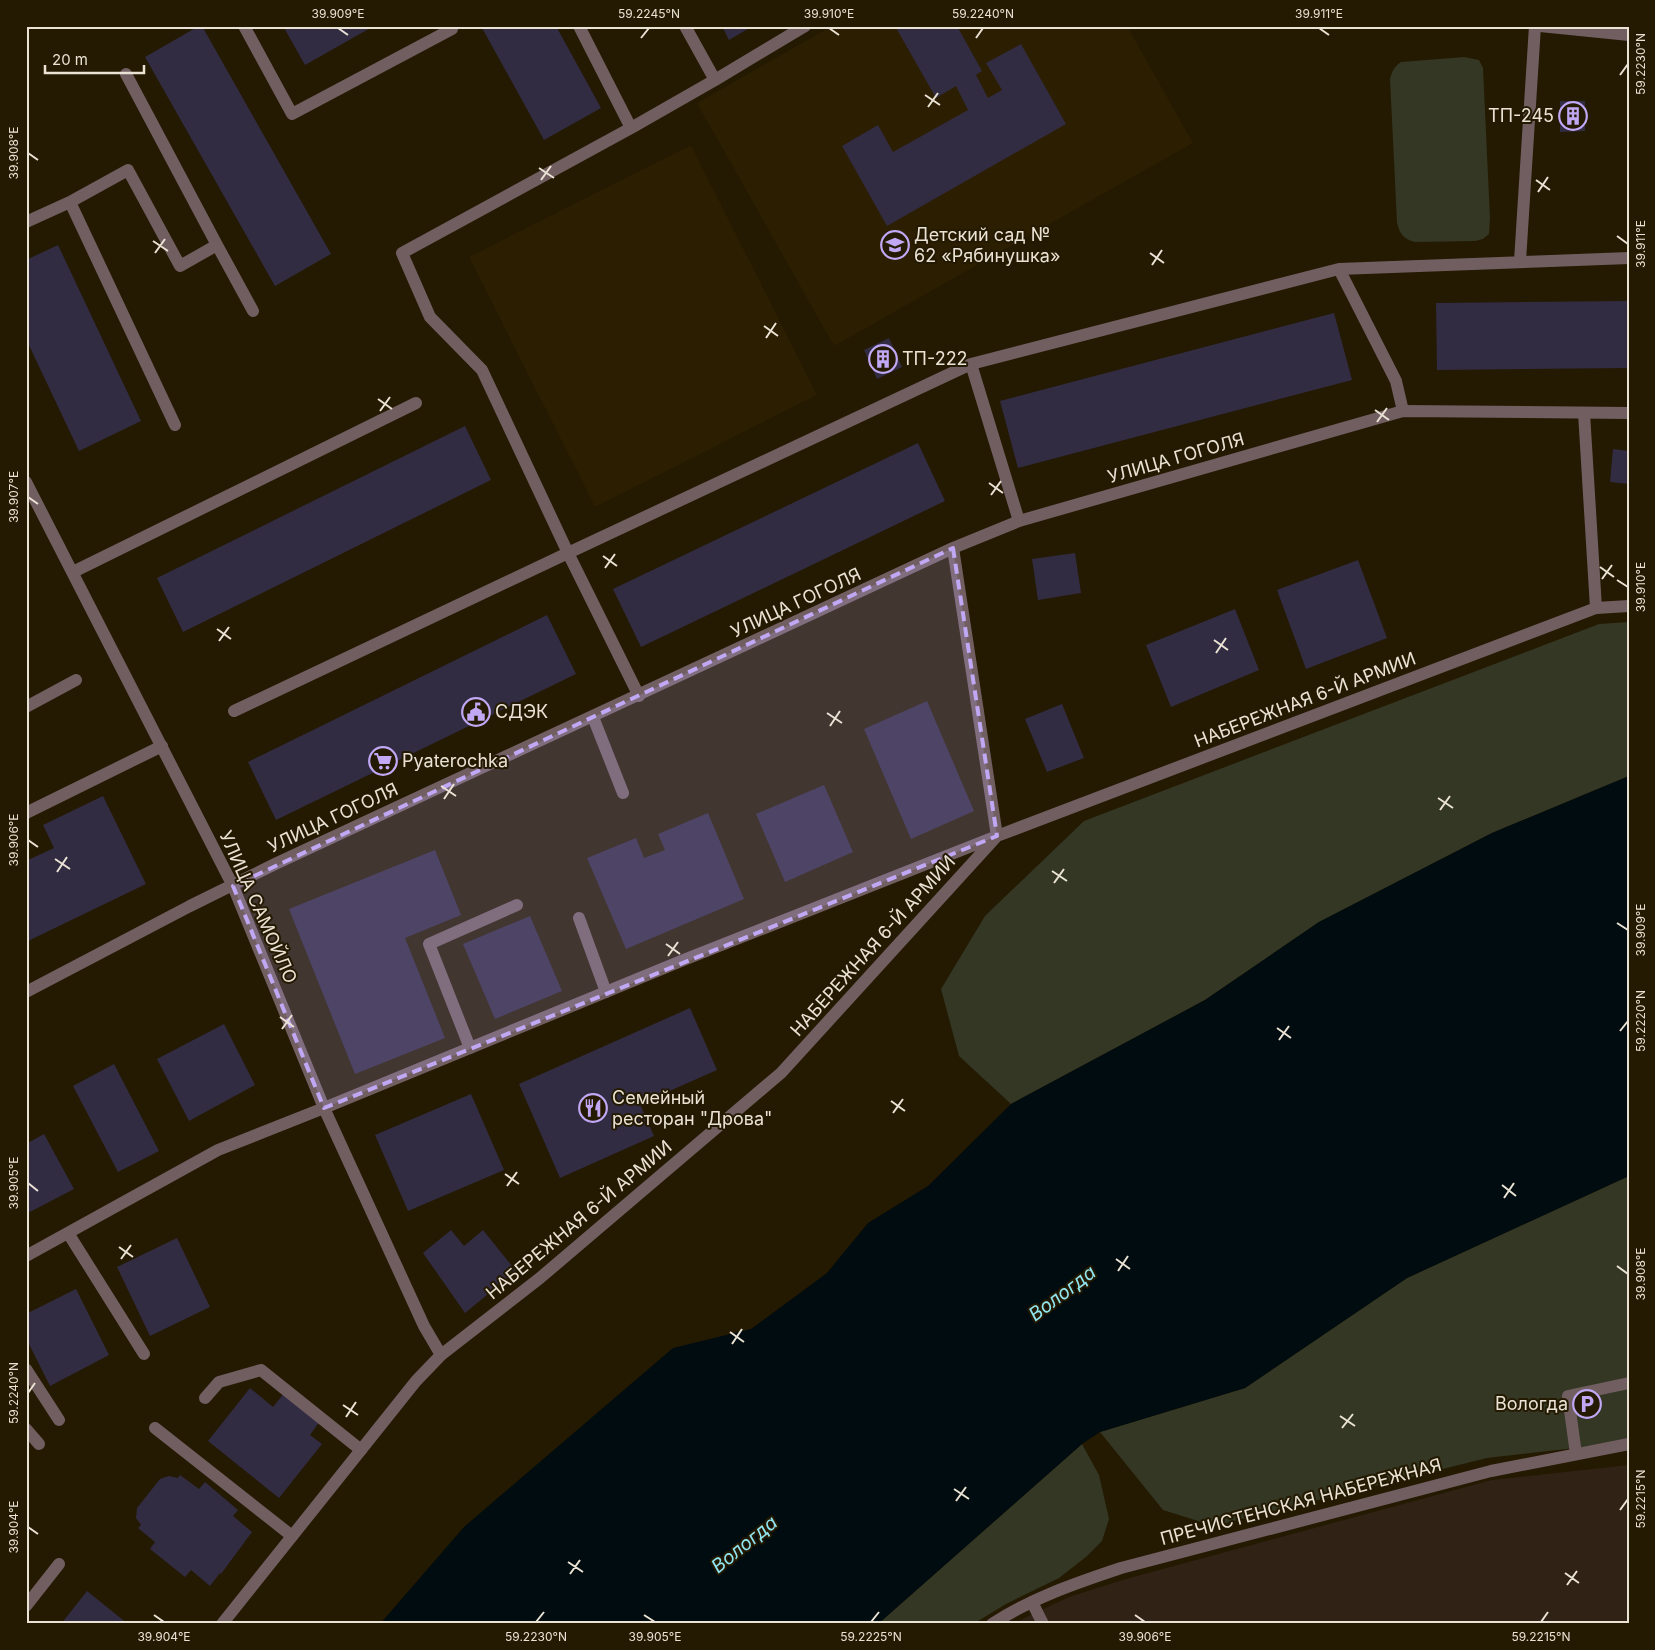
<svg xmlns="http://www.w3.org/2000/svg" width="1655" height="1650" viewBox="0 0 1655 1650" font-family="Inter,sans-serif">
	<rect width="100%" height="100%" fill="#241901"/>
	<path fill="#302316" d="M1629,1465V1624H1012L1069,1597L1126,1579L1492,1480Z"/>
	<path fill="#2c1e00" d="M832,26H1127L1193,143L834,346L697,103Z
		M691,145L817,395L595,507L469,257Z"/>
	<path fill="#333723" d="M1464,57L1479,60L1483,68L1490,218L1489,234L1483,239L1475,241L1415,242C1403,239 1400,234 1397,223L1390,79C1392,71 1394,67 1401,62Z
		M1629,622V776L1492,833L1319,922L1205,1000L1011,1104L959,1056L941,989L985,916L1084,821L1599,624Z
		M1629,1176V1442L1487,1458L1214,1526L1163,1510L1100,1432L1245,1388L1407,1278Z
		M1082,1444L1099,1475L1109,1519L1102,1541L1086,1557L1059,1578L1006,1604L973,1624H878Z"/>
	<path fill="#000c0f" d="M1629,776V1176L1407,1278L1245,1388L1100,1432L1082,1444L878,1624H380L464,1527L673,1348L751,1329L827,1273L868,1223L928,1186L1011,1104L1205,1000L1319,922L1492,833Z"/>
	<path fill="#322c43" d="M199,26H202L331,254L275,286L145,57Z
		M283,26H374L305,65Z
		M481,26H556L601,108L544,140Z
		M722,26H753L729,40Z
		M895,26H957L982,71L976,75L988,98L1002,90L986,63L1021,44L1066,124L887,226L842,146L878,125L893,152L968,110L956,86L936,98Z
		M1560,101H1585V131L1560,132Z
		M58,245L141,421L79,451L26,339V260Z
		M1629,301V368L1437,370L1436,303Z
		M1334,313L1352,380L1018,468L1000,401Z
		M889,338L902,367L877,379L864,350Z
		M465,426L491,480L183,632L157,578Z
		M918,443L945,501L641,647L613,589Z
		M1613,449L1629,451V484L1610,482Z
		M1075,553L1081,593L1038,600L1032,559Z
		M1358,560L1387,638L1306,669L1277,590Z
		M1235,609L1259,670L1171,707L1146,645Z
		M547,615L576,674L276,820L248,762Z
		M927,701L974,811L911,839L864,729Z
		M1062,704L1084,758L1047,772L1025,719Z
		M824,785L853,852L785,882L756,814Z
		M103,796L146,884L26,942V861L54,848L43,825Z
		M708,813L744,899L626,949L587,858L636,838L644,858L665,850L658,834Z
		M435,850L461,915L405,938L445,1038L355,1074L289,909Z
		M530,916L562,991L495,1019L463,944Z
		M690,1008L717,1070L640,1104L654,1136L560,1178L519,1084Z
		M224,1024L255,1085L189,1121L157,1059Z
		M114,1064L159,1151L118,1172L73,1086Z
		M471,1094L504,1170L408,1211L375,1135Z
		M44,1134L74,1189L26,1214V1144Z
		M451,1230L464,1246L483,1230L516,1271L465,1313L423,1253Z
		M177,1238L210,1307L150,1336L117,1267Z
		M76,1289L109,1355L50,1386L26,1338V1314Z
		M250,1388L273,1407L284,1393L320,1421L310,1435L322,1444L279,1498L208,1441Z
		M180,1475L199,1489L205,1482L238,1510L233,1516L252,1532L221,1574L220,1573L210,1586L191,1570L185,1577L150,1549L155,1542L138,1528L141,1525L136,1518L137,1508L160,1479L169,1476L178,1478Z
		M87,1591L128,1624H61Z"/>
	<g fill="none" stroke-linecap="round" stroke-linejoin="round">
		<path stroke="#715e61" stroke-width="12" d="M244,26L292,114L452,29L450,26
			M579,26L631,128L402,253L430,317L482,370L568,553L971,364L1339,269L1629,258
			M715,80L805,26
			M631,128L715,80L685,26
			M70,202L128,170L180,266L217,245L126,74
			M26,222L70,202L175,425
			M217,245L253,311
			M1520,261L1535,26
			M1339,269L1396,381L1403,411
			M971,364L1019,521
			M1584,413L1596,608
			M73,572L416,403
			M26,707L76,680
			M234,711L568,553L639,696
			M593,717L623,793
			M26,813L162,746
			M579,918L606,992
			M470,1048L429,944L517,905
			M68,1233L144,1354
			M26,1256L218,1150L324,1108
			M26,1369L59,1420
			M205,1398L219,1382L261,1370L361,1450
			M155,1428L292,1536
			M26,1429L39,1444
			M1576,1454L1568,1396L1629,1383
			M1032,1602L1043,1624
			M26,1606L59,1564"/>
		<path stroke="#715e61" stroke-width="12" d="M1540,26L1629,35
			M26,482L233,886L324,1108L424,1326L441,1355
			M26,992L190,906L275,864L953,548L1019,521L1403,411L1629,413
			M324,1108L686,959L997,836L1596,608L1629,606
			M222,1624L416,1381L441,1355L540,1278L781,1073L997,836L953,548
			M992,1624C1032,1598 1076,1583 1121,1568L1491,1471L1629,1444"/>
	</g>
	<path fill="#c0a8f4" fill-opacity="0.2" stroke="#c0a8f4" stroke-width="4" stroke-dasharray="10 6" stroke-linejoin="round" d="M953,548L997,836L324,1108L233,886Z"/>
	<path fill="none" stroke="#eae2d4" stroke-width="2" d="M338,28L348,35M829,28L839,35M1319,28L1329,35M641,38L649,28M976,38L983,28M1620,75L1628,64M925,95L940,105M928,107L938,93M28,153L38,160M539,168L554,178M541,180L551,166M1536,180L1550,190M1538,192L1548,177M1617,236L1628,244M153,241L168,251M155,253L165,239M1150,253L1164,263M1152,265L1162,250M764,326L778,336M766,338L776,323M378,399L392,409M1375,410L1389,420M380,411L390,397M1377,422L1387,408M989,483L1003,493M991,495L1001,481M28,497L38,504M603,556L617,566M1600,567L1614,577M605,568L615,554M1602,579L1612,565M1617,580L1628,587M217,629L231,639M1214,640L1228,650M219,641L229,627M1216,653L1226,638M827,713L842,723M830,726L840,711M441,786L456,796M1438,798L1453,808M444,799L454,784M1440,810L1450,796M28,840L38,847M55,859L70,869M1052,871L1067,881M57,872L67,857M1054,883L1064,869M1617,923L1628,930M666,944L680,954M668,956L678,942M280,1017L294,1027M1277,1028L1291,1038M282,1029L292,1015M1620,1031L1628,1021M1279,1040L1289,1026M891,1101L905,1111M893,1113L903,1099M505,1174L519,1184M28,1183L38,1191M1502,1185L1516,1196M507,1186L517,1172M1504,1198L1514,1183M119,1247L133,1257M121,1259L131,1245M1116,1259L1130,1269M1617,1266L1628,1274M1118,1271L1128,1256M730,1332L744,1342M732,1344L742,1329M28,1393L35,1383M343,1405L358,1415M1340,1416L1355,1426M346,1417L356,1402M1342,1428L1353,1414M954,1489L969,1499M956,1501L966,1487M1620,1510L1628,1499M28,1527L38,1534M568,1562L583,1572M1565,1573L1579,1583M570,1574L580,1560M1567,1585L1577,1571M154,1615L164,1622M644,1615L655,1622M1135,1615L1145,1622M536,1622L544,1612M871,1622L879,1612M1541,1622L1548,1612"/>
	<defs>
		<symbol id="building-ring" viewBox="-11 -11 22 22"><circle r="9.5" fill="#241901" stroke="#c0a8f4" stroke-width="1.5"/><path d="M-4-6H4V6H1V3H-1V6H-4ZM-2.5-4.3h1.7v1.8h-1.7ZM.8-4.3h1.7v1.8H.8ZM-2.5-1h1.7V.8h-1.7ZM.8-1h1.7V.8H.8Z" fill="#c0a8f4"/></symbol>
		<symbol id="school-ring" viewBox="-11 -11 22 22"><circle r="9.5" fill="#241901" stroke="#c0a8f4" stroke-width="1.5"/><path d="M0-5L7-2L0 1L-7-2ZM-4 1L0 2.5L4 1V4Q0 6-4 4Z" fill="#c0a8f4"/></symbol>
		<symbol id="civic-ring" viewBox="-11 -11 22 22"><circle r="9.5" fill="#241901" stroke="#c0a8f4" stroke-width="1.5"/><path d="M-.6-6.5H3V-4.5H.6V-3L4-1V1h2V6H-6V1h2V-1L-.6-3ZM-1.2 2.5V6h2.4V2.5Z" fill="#c0a8f4"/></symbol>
		<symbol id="supermarket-ring" viewBox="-11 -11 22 22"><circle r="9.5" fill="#241901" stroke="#c0a8f4" stroke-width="1.5"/><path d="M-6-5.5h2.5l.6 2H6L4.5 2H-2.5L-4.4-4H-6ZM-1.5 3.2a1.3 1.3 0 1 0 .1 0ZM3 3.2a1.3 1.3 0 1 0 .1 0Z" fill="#c0a8f4"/></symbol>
		<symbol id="restaurant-ring" viewBox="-11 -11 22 22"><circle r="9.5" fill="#241901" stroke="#c0a8f4" stroke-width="1.5"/><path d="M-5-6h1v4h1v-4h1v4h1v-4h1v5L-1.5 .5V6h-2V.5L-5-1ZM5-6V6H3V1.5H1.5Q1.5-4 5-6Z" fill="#c0a8f4"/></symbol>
		<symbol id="parking-ring" viewBox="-11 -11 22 22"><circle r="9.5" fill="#241901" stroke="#c0a8f4" stroke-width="1.5"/><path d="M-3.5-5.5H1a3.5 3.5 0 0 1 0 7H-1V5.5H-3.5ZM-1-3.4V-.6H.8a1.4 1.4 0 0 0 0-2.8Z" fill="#c0a8f4"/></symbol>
	</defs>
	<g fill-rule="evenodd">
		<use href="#building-ring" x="1557" y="100" width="32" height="32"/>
		<use href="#school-ring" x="879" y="229" width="32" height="32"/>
		<use href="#building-ring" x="867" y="343" width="32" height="32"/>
		<use href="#civic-ring" x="460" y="696" width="32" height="32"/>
		<use href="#supermarket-ring" x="367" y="745" width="32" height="32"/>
		<use href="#restaurant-ring" x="577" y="1092" width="32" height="32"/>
		<use href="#parking-ring" x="1571" y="1388" width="32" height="32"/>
	</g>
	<g text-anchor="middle" stroke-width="4" stroke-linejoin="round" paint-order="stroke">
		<g font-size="18" fill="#eae2d4" stroke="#241901" text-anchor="start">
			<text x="1554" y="122" text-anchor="end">ТП-245</text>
			<text x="914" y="241">Детский сад №<tspan x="914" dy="21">62 «Рябинушка»</tspan></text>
			<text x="902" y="365">ТП-222</text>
			<text x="495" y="718">СДЭК</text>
			<text x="402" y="767">Pyaterochka</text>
			<text x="612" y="1104">Семейный<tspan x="612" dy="21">ресторан "Дрова"</tspan></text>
			<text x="1568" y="1410" text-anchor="end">Вологда</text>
		</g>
		<g font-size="18" fill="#eae2d4" stroke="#241901">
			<text transform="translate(1176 458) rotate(-16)" y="6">УЛИЦА ГОГОЛЯ</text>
			<text transform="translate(796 603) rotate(-25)" y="6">УЛИЦА ГОГОЛЯ</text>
			<text transform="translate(1305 700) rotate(-21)" y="6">НАБЕРЕЖНАЯ 6-Й АРМИИ</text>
			<text transform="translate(333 818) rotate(-25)" y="6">УЛИЦА ГОГОЛЯ</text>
			<text transform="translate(258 907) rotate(66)" y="6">УЛИЦА САМОЙЛО</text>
			<text transform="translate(873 946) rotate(-48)" y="6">НАБЕРЕЖНАЯ 6-Й АРМИИ</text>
			<text transform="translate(579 1220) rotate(-40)" y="6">НАБЕРЕЖНАЯ 6-Й АРМИИ</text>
			<text transform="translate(1301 1502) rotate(-15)" y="6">ПРЕЧИСТЕНСКАЯ НАБЕРЕЖНАЯ</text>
		</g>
		<g font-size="19" font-style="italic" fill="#90e6f2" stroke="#241901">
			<text transform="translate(1062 1293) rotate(-37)" y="7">Вологда</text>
			<text transform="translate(744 1544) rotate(-39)" y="7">Вологда</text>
		</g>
	</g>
	<rect width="1655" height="1650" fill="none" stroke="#241901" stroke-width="55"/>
	<path d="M45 65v8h99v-8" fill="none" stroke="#eae2d4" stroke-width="2.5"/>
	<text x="52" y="65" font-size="15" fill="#eae2d4" stroke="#241901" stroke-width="4" paint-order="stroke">20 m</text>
	<rect x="28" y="28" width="1600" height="1594" fill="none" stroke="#eae2d4" stroke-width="2"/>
	<g font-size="12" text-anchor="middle" fill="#eae2d4">
		<text x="338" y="18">39.909°E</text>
		<text x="649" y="18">59.2245°N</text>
		<text x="829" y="18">39.910°E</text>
		<text x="983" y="18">59.2240°N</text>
		<text x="1319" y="18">39.911°E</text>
		<text transform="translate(1641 64) rotate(-90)" y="4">59.2230°N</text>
		<text transform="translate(14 153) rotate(-90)" y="4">39.908°E</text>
		<text transform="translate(1641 244) rotate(-90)" y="4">39.911°E</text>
		<text transform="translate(14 497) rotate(-90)" y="4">39.907°E</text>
		<text transform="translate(1641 587) rotate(-90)" y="4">39.910°E</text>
		<text transform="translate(14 840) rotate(-90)" y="4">39.906°E</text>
		<text transform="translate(1641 930) rotate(-90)" y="4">39.909°E</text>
		<text transform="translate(1641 1021) rotate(-90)" y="4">59.2220°N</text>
		<text transform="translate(14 1183) rotate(-90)" y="4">39.905°E</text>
		<text transform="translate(1641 1274) rotate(-90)" y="4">39.908°E</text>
		<text transform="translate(14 1393) rotate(-90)" y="4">59.2240°N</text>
		<text transform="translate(1641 1499) rotate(-90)" y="4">59.2215°N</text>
		<text transform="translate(14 1527) rotate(-90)" y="4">39.904°E</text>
		<text x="164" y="1641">39.904°E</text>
		<text x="536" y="1641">59.2230°N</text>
		<text x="655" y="1641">39.905°E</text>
		<text x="871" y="1641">59.2225°N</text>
		<text x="1145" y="1641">39.906°E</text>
		<text x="1541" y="1641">59.2215°N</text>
	</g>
</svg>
